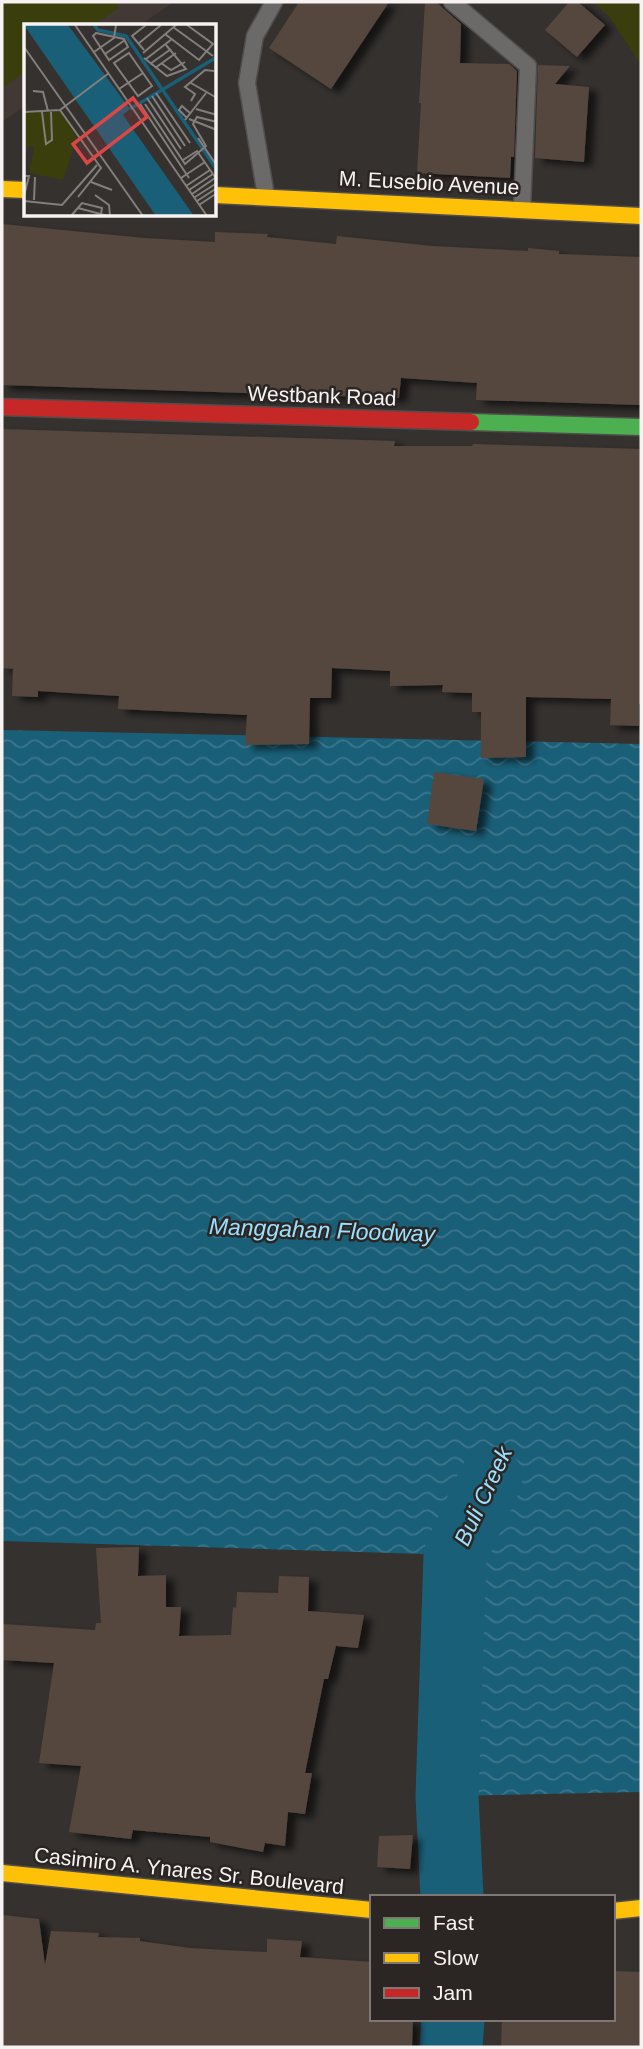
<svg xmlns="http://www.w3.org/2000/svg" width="643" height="2049" viewBox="0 0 643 2049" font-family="Arial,sans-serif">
	<defs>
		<pattern id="water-waves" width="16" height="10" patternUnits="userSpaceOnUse" patternTransform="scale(1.75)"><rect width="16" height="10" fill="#1a5f78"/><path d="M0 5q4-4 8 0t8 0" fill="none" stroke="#3c768c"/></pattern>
		<filter id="shadow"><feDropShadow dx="8" dy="4.5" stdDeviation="3.5" flood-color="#0009"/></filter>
	</defs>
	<rect width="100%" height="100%" fill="#34312f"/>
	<path fill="#423834" d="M2,2H174L139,26H26V105L2,122Z"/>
	<path fill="#3a3e0c" d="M2,2H114L119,8L92,26H26V71L2,88Z
		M592,2H641V65L609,16Z"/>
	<path fill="url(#water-waves)" d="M2,730L641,744V1792L447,1796L455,1555L2,1541Z"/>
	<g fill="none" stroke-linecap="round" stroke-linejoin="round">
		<path stroke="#1a5f78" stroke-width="63" d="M452,1897L447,1796L455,1555L491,1478
			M451,2047L453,2019"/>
	</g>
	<path fill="#54473e" filter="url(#shadow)" d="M299,2H389L331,89L269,48Z
		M425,2H436L461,24L460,63L509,64L517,71L514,157H511L510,178L417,173L421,103H419Z
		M569,2H578L605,25L577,57L545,30Z
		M538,65L570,66L555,84L589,87L584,162L535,158Z
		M2,224L144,238L215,242V232L268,234L267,237L336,244L337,236L432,246L528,251V248L559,251V254L641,257V405L476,400L477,383L401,378L399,398L2,385Z
		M2,429L395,441L394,446H472L473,444L641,449V704H639V726L610,725L611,699L526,697V757L481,758V712H472V693L442,692L443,685L390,686V671L332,668L331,698H310L309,744L245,745L247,715L118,709L119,696L38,691V697L12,696L13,669L2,668Z
		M434,772L484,779L476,831L427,824Z
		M139,1547L138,1576L166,1575V1607H181L179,1636L231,1635L233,1607L236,1608L237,1592L278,1593L279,1576L309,1577L308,1611L364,1615L358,1648L336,1646L328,1679H324L305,1773H312L305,1814L288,1812L285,1846L265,1843L263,1852L210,1842V1837L133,1830L131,1839L69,1832L81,1766L39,1763L54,1663L2,1660V1624L95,1630L96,1623H101L96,1548Z
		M413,1835L410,1869L377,1867L379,1836Z
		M2,1915L39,1919L45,1965L51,1931L99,1933L98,1937L140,1938V1941L190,1948L243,1951L267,1952V1939L302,1941L300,1957L372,1962V2019H413L412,2047H2Z
		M613,1971L641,1972V2047H501L502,2019H613Z"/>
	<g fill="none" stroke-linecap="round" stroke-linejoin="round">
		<defs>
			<path id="lane" d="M452,2L528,66L522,209
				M266,196L247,83L255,36L274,2"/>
			<path id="fast" d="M471,422L641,427"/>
			<path id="slow" d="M2,189L26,190
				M215,195L641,216
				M2,1873L372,1910
				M613,1911L641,1908"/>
			<path id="jam" d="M2,407L471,422"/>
		</defs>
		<use href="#lane" stroke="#504d4c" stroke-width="19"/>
		<use href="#fast" stroke="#504d4c" stroke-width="19"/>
		<use href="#slow" stroke="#504d4c" stroke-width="19"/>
		<use href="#jam" stroke="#504d4c" stroke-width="19"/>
		<use href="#lane" stroke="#6b6a69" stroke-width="16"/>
		<use href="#fast" stroke="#4caf50" stroke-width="16"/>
		<use href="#slow" stroke="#ffc107" stroke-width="16"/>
		<use href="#jam" stroke="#c62828" stroke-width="16"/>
	</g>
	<g text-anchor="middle" stroke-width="5" stroke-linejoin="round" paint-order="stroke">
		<g font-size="21" fill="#f7f3f2" stroke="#2b2624">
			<text transform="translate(429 183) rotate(3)" y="7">M. Eusebio Avenue</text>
			<text transform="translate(322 396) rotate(2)" y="7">Westbank Road</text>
			<text transform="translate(189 1871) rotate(6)" y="7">Casimiro A. Ynares Sr. Boulevard</text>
		</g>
		<g font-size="23" font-style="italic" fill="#9be0fe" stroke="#2b2624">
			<text transform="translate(322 1230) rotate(2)" y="8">Manggahan Floodway</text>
			<text transform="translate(483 1496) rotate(-65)" y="8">Buli Creek</text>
		</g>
	</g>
	<g transform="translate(24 24)">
		<rect width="192" height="192" fill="#34312f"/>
		<path d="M36,88L53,113L39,156L5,149L10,123L0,122V89Z" fill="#3a3e0c"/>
		<path d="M0,1H44L106,85L99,91L170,192H132Z" fill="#1a5f78"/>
		<path fill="none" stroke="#1a5f78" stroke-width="3.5" d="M70,1L74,6L102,12L193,146M106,85L193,33"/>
		<path fill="none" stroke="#827f7d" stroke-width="2" d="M51,1L183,192M149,3L189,32M72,9L100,15L104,23L85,36L69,12ZM141,10L175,36L189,20L163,1M114,20L137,1M0,23L119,192M120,26L108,12L122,1M70,28L90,14L92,1M105,29L128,62L114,72L90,39ZM119,29L152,1M81,30L101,16M120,34L143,52L162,45L142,21M122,35L148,15M137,39L147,46L161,38M126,40L147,25M131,44L152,29M167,59L193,74M95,65L119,49M9,67L19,68L24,87M132,69L166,119M128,72L161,122M123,74L157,125M167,77L171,70L161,63L181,46L190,47M116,80L165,154M121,80L161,140L182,122L169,100L173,93L193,98M172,85L193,91M36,86L77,144L54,173M0,88L36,86L85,49M18,88L22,120L28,116L27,88M163,94L155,86L158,82L167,90M165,95L193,106M161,96L182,69M174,114L193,142M159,136L173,127L193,156M0,152H5L0,172M157,154L181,138M67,158L88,166M162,162L186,146M165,166L189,150M168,170L191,154M71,171L85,181L86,192M171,173L193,159M10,176L11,153M0,177L38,181L73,141M173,177L193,164M175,181L193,169M54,184L84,192M47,192L58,179L78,184L77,190"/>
		<path fill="#db4646" fill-opacity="0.15" stroke="#db4646" stroke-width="3.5" d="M109,74L123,93L63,139L49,120Z"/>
		<rect width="192" height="192" fill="none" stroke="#f7f3f2" stroke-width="3.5"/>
	</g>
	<rect width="643" height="2049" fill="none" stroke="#f7f3f2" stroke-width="7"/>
	<rect x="370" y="1895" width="245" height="126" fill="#2b2624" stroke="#7d7876" stroke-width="2"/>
	<rect x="384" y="1918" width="35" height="10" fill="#4caf50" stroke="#7d7876" stroke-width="2"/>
	<text x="433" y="1930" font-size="21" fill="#f7f3f2">Fast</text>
	<rect x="384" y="1953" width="35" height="10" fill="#ffc107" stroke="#7d7876" stroke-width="2"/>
	<text x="433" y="1965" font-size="21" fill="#f7f3f2">Slow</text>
	<rect x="384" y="1988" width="35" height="10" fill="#c62828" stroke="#7d7876" stroke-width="2"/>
	<text x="433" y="2000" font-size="21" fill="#f7f3f2">Jam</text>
</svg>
